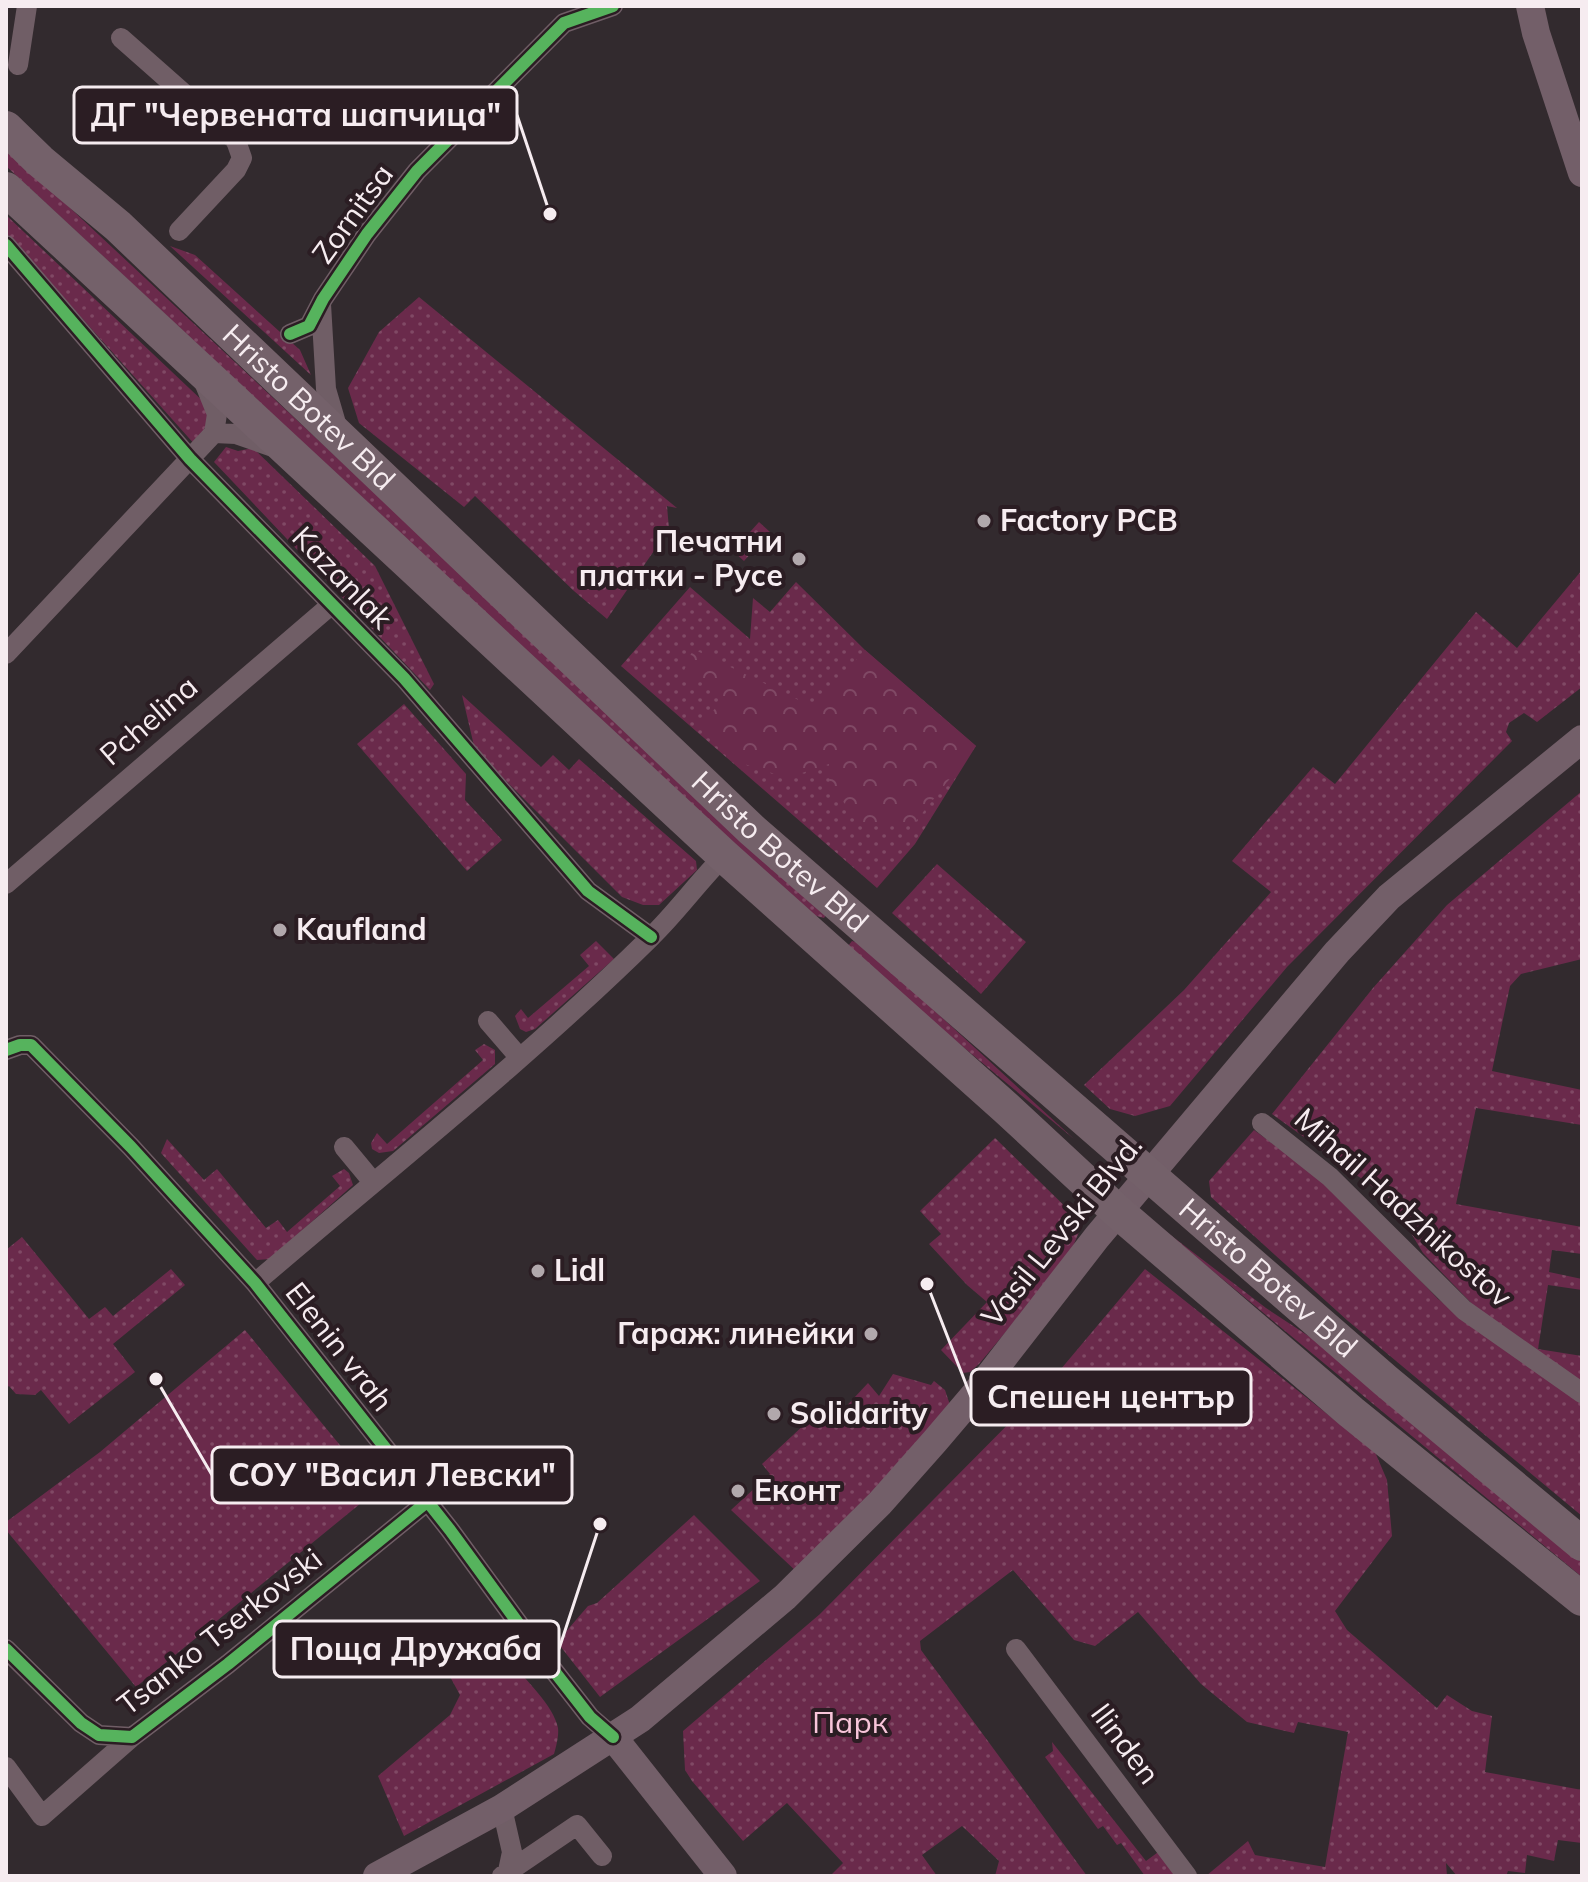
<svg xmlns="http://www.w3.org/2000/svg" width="1588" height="1882" viewBox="0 0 1588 1882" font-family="Mulish,sans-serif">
	<defs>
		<pattern id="green-dots" width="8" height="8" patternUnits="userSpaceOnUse" patternTransform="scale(2)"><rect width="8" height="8" fill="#6a2a4b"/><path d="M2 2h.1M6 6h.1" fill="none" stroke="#804965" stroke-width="1.8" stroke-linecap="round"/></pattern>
		<pattern id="forest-crowns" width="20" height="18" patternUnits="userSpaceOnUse" patternTransform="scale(2)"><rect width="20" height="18" fill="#6a2a4b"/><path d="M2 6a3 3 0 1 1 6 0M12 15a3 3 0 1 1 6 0" fill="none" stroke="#804965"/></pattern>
	</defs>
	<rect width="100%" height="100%" fill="#322a2e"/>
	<path fill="url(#green-dots)" d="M6,148L826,915L824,918L809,914L6,166Z
		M6,215L207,405L211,415L196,446L6,233Z
		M170,246L195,255L300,350L311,375Z
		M419,297L677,508L667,506L669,529L607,619L574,591L475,496L464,507L359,423L348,388L379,332Z
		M226,447L238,451L253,448L375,566L434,684L430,690L214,462Z
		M759,522L770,532L744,561L733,551Z
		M1582,570V687L1537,722L1524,713L1509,723L1506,732L1512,741L1287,967L1170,1106L1135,1116L1110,1109L1084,1085L1184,990L1271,892L1232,861L1313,767L1335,784L1476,612L1517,648Z
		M796,582L865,650L976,746L915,844L877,888L621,666L690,587L750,639L753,598L770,612Z
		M462,695L541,767L553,755L569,770L579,759L696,861L697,870L659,905H643L622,897L475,750Z
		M404,704L466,774L465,800L502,840L467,871L357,744Z
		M1582,791V959L1521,974L1510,986L1492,1071L1582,1090V1125L1476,1108L1456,1204L1582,1227V1254L1552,1250L1549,1272L1582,1279V1290L1548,1285L1538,1349L1582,1356V1382L1477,1309L1423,1253L1391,1200L1272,1114L1373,988L1447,905Z
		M937,864L1026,942L981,994L892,913Z
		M596,941L614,959L535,1029L526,1032L520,1029L515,1016L521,1009L528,1018L589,966L580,955Z
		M852,941L862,944L1074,1139L851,954L848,946Z
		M484,1044L495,1050V1064L393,1151L379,1153L372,1149L371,1143L377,1133L387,1144L483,1060L475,1050Z
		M1254,1130L1333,1188L1438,1299L1582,1403V1516L1348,1321L1211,1197L1209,1181Z
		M995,1138L1079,1220V1232L1069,1256L979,1364L970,1372L963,1373L941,1350L987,1302L967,1285L929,1244L941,1234L920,1211Z
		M167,1139L204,1180L217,1169L266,1228L278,1220L287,1232L340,1186L332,1176L344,1169L349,1173L353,1185L270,1259L257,1260L161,1153Z
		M1156,1224L1266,1308L1342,1358L1582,1558V1577Z
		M22,1237L89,1319L105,1307L113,1316L171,1269L185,1285L113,1344L135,1372L69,1424L41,1390L35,1395L16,1394L9,1386L6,1388V1250Z
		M1145,1269L1375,1452L1387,1480L1392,1536L1335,1611L1347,1630L1437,1708L1447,1695L1472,1711L1492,1716L1485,1772L1582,1790V1843L1558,1840L1554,1861L1527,1855L1525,1873L1508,1871L1506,1876H1457L1446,1863L1447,1876H1206L1248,1841L1255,1855L1325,1867L1348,1732L1298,1722L1294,1733L1247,1722L1201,1684L1138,1612L1095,1646L1074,1640L1013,1570L920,1641L921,1650L1087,1876H995L999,1861L962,1826L922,1855L937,1876H830L843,1863L787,1803L743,1841L692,1781L685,1770L683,1731L820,1614L1050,1382Z
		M245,1330L377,1490L136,1687L6,1530V1522L100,1452Z
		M893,1374L931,1385L934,1381L945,1390L953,1414L798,1573L731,1510L770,1474L762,1464L807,1422L811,1425L831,1406L840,1413L868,1383L879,1396Z
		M694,1515L760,1581L600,1697L557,1642L588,1606L597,1603Z
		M504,1655C519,1673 554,1705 558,1728C559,1736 556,1747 554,1754L404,1836L378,1776L450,1715L460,1695L448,1673L473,1658L482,1666Z
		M1052,1742L1146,1861L1165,1847L1187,1876H1145L1121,1843L1117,1845L1103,1826L1098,1829L1045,1757L1053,1751Z"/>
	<path fill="url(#forest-crowns)" d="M693,649L815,708L865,650L976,746L916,821L866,826L830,788L829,764L787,778L729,759L701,724L721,702L711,679L681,678Z"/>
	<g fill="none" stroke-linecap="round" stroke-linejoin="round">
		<path stroke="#4f474b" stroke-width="20" stroke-dasharray="20 10" stroke-linecap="butt" d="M198,106L236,141"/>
		<path stroke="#705e66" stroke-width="20" d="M121,38L198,106
			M18,65L27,6
			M179,231L236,170L242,158L236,141
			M6,245L190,459L404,678L588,891L651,937
			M321,304L326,389L338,430
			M290,334L309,326L323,299L367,234L417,171L564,23L613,6
			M204,382L217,414L214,433
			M214,433L236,434L276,448
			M6,654L214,433
			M6,884L331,605
			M488,1021L519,1057
			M6,1050L20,1045H31L131,1147L255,1283L450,1530L540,1653L590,1717L613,1737
			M1262,1123L1330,1177L1464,1310L1582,1393
			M344,1147L373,1182
			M255,1283C388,1169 526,1060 650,938C677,912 698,882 724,856
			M6,1649L81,1723L99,1735L132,1737L228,1664L428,1501
			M1016,1649L1187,1876
			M6,1767L42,1816L132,1737
			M502,1808L512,1852L508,1871
			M502,1876L577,1825L602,1856"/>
		<path stroke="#735f69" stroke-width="28" d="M1530,6L1536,33L1582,173
			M613,1737L723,1876
			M377,1876L502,1808L640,1719L785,1597L880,1503L935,1441L975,1394L1097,1237L1337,952L1389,897L1582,739"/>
		<g stroke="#74616a" stroke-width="34">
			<path id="s1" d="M6,128L40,161L118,226L752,830L1386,1381L1582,1544"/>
			<path d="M6,189L724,856L1006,1108L1118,1212L1351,1412L1582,1599"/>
		</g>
		<defs>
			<path id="cycleway" d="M6,245L190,459L404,678L588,891L651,937
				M290,334L309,326L323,299L367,234L417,171L564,23L613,6
				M6,1050L20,1045H31L131,1147L255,1283L450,1530L540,1653L590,1717L613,1737
				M6,1649L81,1723L99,1735L132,1737L228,1664L428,1501"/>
		</defs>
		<use href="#cycleway" stroke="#2b1d23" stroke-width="17"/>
		<use href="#cycleway" stroke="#56b35d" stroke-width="12"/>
	</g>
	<g fill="#b1a8ac" stroke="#2b1d23" stroke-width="3">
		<circle cx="984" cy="521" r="8"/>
		<circle cx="799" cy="559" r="8"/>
		<circle cx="280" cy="930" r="8"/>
		<circle cx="538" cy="1271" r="8"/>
		<circle cx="871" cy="1334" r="8"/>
		<circle cx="774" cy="1414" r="8"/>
		<circle cx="738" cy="1491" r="8"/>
	</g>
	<g text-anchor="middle" stroke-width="8" stroke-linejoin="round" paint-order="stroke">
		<g font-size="30" fill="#f6ecf0" stroke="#2b1d23">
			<text transform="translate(353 214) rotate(-54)" y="10">Zornitsa</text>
			<text dy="10" stroke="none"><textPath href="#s1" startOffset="412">Hristo Botev Bld</textPath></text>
			<text transform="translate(342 578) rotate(46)" y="10">Kazanlak</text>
			<text transform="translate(149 721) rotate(-41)" y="10">Pchelina</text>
			<text dy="10" stroke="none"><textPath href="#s1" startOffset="1060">Hristo Botev Bld</textPath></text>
			<text transform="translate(1403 1208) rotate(42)" y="10">Mihail Hadzhikostov</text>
			<text transform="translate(1062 1231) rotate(-51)" y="10">Vasil Levski Blvd.</text>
			<text dy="10" stroke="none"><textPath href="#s1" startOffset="1708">Hristo Botev Bld</textPath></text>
			<text transform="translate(339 1347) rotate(52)" y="10">Elenin vrah</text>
			<text transform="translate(220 1632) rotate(-38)" y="10">Tsanko Tserkovski</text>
			<text transform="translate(1125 1744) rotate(53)" y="10">Ilinden</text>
		</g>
		<g font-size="30" font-weight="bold" fill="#f6ecf0" stroke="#2b1d23" text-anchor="start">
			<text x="1000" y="531">Factory PCB</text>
			<text x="783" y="552" text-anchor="end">Печатни<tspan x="783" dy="34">платки - Русе</tspan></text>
			<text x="296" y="940">Kaufland</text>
			<text x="554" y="1281">Lidl</text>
			<text x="855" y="1344" text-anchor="end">Гараж: линейки</text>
			<text x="790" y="1424">Solidarity</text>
			<text x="754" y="1501">Еконт</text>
		</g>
		<g font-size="30" fill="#f8c5da" stroke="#2b1d23">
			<text x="850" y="1733">Парк</text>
		</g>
	</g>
	<path fill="none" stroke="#f6ecf0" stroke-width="3" d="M550 214L517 115M927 1284L971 1397M156 1379L212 1475M600 1524L559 1649"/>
	<g fill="#f6ecf0" stroke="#2b1d23" stroke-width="3">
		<circle cx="550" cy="214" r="8"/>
		<circle cx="927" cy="1284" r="8"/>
		<circle cx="156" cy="1379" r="8"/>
		<circle cx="600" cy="1524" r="8"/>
	</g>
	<g fill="#2b1d23" stroke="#f6ecf0" stroke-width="3">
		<rect x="74" y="87" width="443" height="56" rx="8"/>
		<rect x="971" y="1369" width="280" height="56" rx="8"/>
		<rect x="212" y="1447" width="360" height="56" rx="8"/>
		<rect x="274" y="1621" width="285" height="56" rx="8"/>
	</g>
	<g font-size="32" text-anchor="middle" font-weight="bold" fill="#f6ecf0">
		<text x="296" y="126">ДГ "Червената шапчица"</text>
		<text x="1111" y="1408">Спешен център</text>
		<text x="392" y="1486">СОУ "Васил Левски"</text>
		<text x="416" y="1660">Поща Дружаба</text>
	</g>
	<rect width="1588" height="1882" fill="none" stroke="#f6ecf0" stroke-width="16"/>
</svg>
